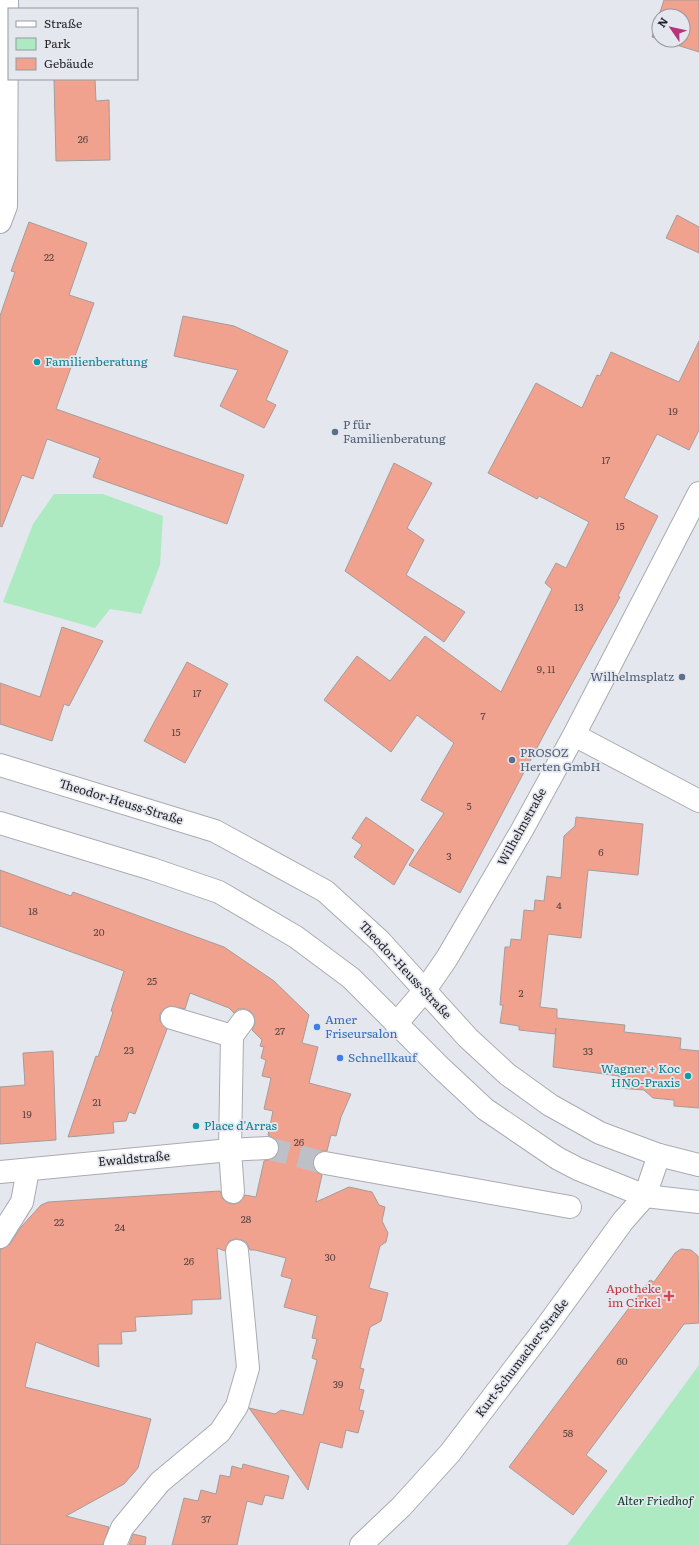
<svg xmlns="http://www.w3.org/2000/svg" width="699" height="1545" viewBox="0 0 699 1545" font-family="Literata,serif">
	<rect width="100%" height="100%" fill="#e5e7ef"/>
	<path fill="#aeeac1" d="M54,494H103L163,516L160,565L141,614L110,609L95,628L3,602L33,524Z
		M699,1365V1545H567Z"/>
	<path fill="#f1a28e" stroke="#a59c9a" d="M664,0H699V52L661,40H683V16H659V39L652,37Z
		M54,79H95L96,101L109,100L110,160L56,161Z
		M677,215L699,227V253L666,238Z
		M29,222L87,243L69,295L94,303L56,409L244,475L227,524L93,477L100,458L47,439L33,479L22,475L2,527L0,526V316L15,272L11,271Z
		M183,316L234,326L288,351L266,400L276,405L264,428L220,406L238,370L174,356Z
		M699,341V430L689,450L657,434L624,498L658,516L618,596L620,597L548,727L460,893L409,865L444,813L421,800L454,743L417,715L391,752L324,700L357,656L390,681L425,636L501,692L552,589L545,583L556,563L566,568L589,522L539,496L537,499L488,473L536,383L582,408L597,375L600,376L611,352L679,382Z
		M394,463L432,483L407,528L424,540L406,575L465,612L444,642L345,571Z
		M62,627L103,641L69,706L64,704L52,741L0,724V683L40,697Z
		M187,662L228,684L185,763L144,741Z
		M366,817L414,850L394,885L354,857L362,845L352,838Z
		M576,817L643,824L638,875L588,870L581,938L548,934L540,1007L557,1009V1018L625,1025L624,1032L681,1038L680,1049L699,1051V1108L674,1106V1100L653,1098L644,1090L618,1088L619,1076L553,1067L556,1028L555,1034L519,1030V1026L500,1023L503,1005H500L505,947H510L511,939L521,940L524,910L534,911L535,900L544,901L547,876L561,878L564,836L575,826Z
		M0,870L71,896L73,892L224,947L274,981L309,1015L302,1043L318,1047L309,1083L351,1094L341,1117L336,1136L331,1135L327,1151H320L315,1155L313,1160V1168L317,1172L322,1175L316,1202L349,1187L372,1192L379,1205L385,1207L382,1221L388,1233L386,1242L380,1246L369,1288L388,1293L381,1321L370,1327L360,1368L364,1369L359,1389L364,1390L359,1410L364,1411L358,1433L346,1430L342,1448L320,1442L308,1490L249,1408L275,1414L281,1410L303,1415L317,1360L312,1358L317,1339L312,1338L317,1316L284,1307L292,1279L281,1276L286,1258L255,1250H250L247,1243L242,1240L235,1239L229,1241L225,1251L217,1248L221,1299L192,1300V1314L135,1317L136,1331L121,1332L122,1344H98L99,1367L36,1342L25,1387L151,1419L138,1468L124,1484L66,1516L109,1527L103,1545H0V1250L10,1244L21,1227L41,1205L48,1202L220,1191L223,1199L228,1203L234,1204L240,1202L245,1195L256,1197L264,1161L274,1158L278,1154L279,1148L277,1141L268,1135L273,1111L264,1109L271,1078L262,1076L266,1060L261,1058L264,1047L260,1046L262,1040L252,1030L255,1023L254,1016L250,1011L245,1009H238L234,1013L229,1008L190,993L185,1009L170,1006L164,1009L160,1014V1021L167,1029L135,1114L129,1112L126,1121L113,1122L114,1133L68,1137L96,1056L98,1057L113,1012L111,1011L124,971L0,926Z
		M53,1051L56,1140L0,1144V1087L25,1085L23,1053Z
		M681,1249L691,1250L698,1256L699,1323L684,1324L586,1455L607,1471L573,1515L509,1467L650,1280L654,1282L675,1253Z
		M243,1464L289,1476L283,1499L265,1495L262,1505L247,1501L237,1545H172L184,1498L198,1501L201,1490L216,1494L220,1475L230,1477L232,1466L242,1469Z
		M133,1534L146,1537L145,1545H129Z"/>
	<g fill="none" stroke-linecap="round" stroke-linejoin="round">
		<path stroke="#bec0c7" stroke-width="22" stroke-dasharray="22 11" stroke-linecap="butt" d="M267,1148L325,1163"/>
		<defs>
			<path id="minor" d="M0,222L6,206L7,0
				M574,735L699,801
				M172,1018L232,1036
				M396,1024L425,990L447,958L522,830L574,735L699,493
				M325,1163L570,1207
				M0,1172L230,1150L267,1148
				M233,1192L230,1150L232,1036L243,1021
				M0,1237L22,1202L28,1170
				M115,1545L122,1528L160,1482L220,1432L237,1406L248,1368L237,1251
				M361,1545L401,1507L450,1453L546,1327L623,1221L645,1196L659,1155"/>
			<path id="major" d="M0,765L215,831L325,891L380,941L468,1038L507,1074L550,1105L600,1133L659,1155L699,1165
				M0,823L152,869L219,892L296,937L351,978L440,1067L485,1109L557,1158L578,1169L645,1196L699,1202"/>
		</defs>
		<use href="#minor" stroke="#a9abb2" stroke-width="24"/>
		<use href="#major" stroke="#a9abb2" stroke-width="24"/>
		<use href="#minor" stroke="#fff" stroke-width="22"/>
		<use href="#major" stroke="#fff" stroke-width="22"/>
	</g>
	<g fill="#0f9aa8" stroke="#e5e7ef" stroke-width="1.5">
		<circle cx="37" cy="362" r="4"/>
		<circle cx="688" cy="1076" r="4"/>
		<circle cx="196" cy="1126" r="4"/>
	</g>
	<g fill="#5c6f8a" stroke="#e5e7ef" stroke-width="1.5">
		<circle cx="335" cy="432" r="4"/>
		<circle cx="682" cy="677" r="4"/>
		<circle cx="512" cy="760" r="4"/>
	</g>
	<g fill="#3f7fe0" stroke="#e5e7ef" stroke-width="1.5">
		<circle cx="317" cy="1027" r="4"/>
		<circle cx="340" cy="1058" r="4"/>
	</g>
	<path fill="#e0444e" stroke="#e5e7ef" stroke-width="1.5" d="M667 1290h4v4h4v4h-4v4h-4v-4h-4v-4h4z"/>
	<g text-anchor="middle" stroke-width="3.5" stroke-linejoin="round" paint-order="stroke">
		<g font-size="10" fill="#574442">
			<text x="83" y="143">26</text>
			<text x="49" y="261">22</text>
			<text x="673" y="415">19</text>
			<text x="606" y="464">17</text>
			<text x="620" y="530">15</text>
			<text x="579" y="611">13</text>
			<text x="546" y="673">9, 11</text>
			<text x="197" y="697">17</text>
			<text x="483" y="720">7</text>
			<text x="176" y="736">15</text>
			<text x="469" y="810">5</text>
			<text x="601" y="856">6</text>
			<text x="449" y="860">3</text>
			<text x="559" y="909">4</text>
			<text x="33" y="915">18</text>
			<text x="99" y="936">20</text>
			<text x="152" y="985">25</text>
			<text x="521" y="997">2</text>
			<text x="280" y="1035">27</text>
			<text x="129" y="1054">23</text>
			<text x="588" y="1055">33</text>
			<text x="97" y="1106">21</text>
			<text x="27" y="1118">19</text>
			<text x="299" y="1146">26</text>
			<text x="246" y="1223">28</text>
			<text x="59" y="1226">22</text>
			<text x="120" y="1231">24</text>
			<text x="330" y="1261">30</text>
			<text x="189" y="1265">26</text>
			<text x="622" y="1365">60</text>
			<text x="338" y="1388">39</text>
			<text x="568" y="1437">58</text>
			<text x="206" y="1523">37</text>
		</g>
		<g font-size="12" fill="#0d838f" stroke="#e5e7ef" text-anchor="start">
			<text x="45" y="366">Familienberatung</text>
			<text x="680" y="1073" text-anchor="end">Wagner + Koc<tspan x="680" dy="14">HNO-Praxis</tspan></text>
			<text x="204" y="1130">Place d'Arras</text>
		</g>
		<g font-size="12" fill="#4e5e75" stroke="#e5e7ef" text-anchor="start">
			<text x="343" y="429">P für<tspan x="343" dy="14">Familienberatung</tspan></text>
			<text x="674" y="681" text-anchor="end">Wilhelmsplatz</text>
			<text x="520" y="757">PROSOZ<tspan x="520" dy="14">Herten GmbH</tspan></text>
		</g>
		<g font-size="12" fill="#242528" stroke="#e5e7ef">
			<text transform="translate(121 802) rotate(17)" y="4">Theodor-Heuss-Straße</text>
			<text transform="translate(522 827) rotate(-61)" y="4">Wilhelmstraße</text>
			<text transform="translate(405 970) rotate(47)" y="4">Theodor-Heuss-Straße</text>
			<text transform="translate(134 1159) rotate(-5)" y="4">Ewaldstraße</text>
			<text transform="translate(522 1358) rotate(-53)" y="4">Kurt-Schumacher-Straße</text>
		</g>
		<g font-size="12" fill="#366cbe" stroke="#e5e7ef" text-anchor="start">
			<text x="325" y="1024">Amer<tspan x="325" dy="14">Friseursalon</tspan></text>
			<text x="348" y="1062">Schnellkauf</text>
		</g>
		<g font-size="12" fill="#be3a42" stroke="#e5e7ef" text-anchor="end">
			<text x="661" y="1293">Apotheke<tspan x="661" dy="14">im Cirkel</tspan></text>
		</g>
		<g font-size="12" font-style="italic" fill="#013d1f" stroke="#e5e7ef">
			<text x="655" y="1505">Alter Friedhof</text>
		</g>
	</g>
	<rect x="8" y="8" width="130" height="72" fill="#e5e7ef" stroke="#98999f"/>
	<rect x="16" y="21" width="20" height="6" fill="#ffffff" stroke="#98999f"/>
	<text x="44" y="28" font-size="12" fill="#242528">Straße</text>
	<rect x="16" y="38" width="20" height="12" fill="#aeeac1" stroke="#98999f"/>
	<text x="44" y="48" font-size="12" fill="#242528">Park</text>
	<rect x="16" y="58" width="20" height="12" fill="#f1a28e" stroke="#98999f"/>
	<text x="44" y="68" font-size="12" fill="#242528">Gebäude</text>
	<g transform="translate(671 28) rotate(304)"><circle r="19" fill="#e5e7ef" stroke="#98999f"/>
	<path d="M0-3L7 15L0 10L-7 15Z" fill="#b7347c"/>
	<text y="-6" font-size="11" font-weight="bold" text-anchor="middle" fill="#242528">N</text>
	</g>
</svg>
